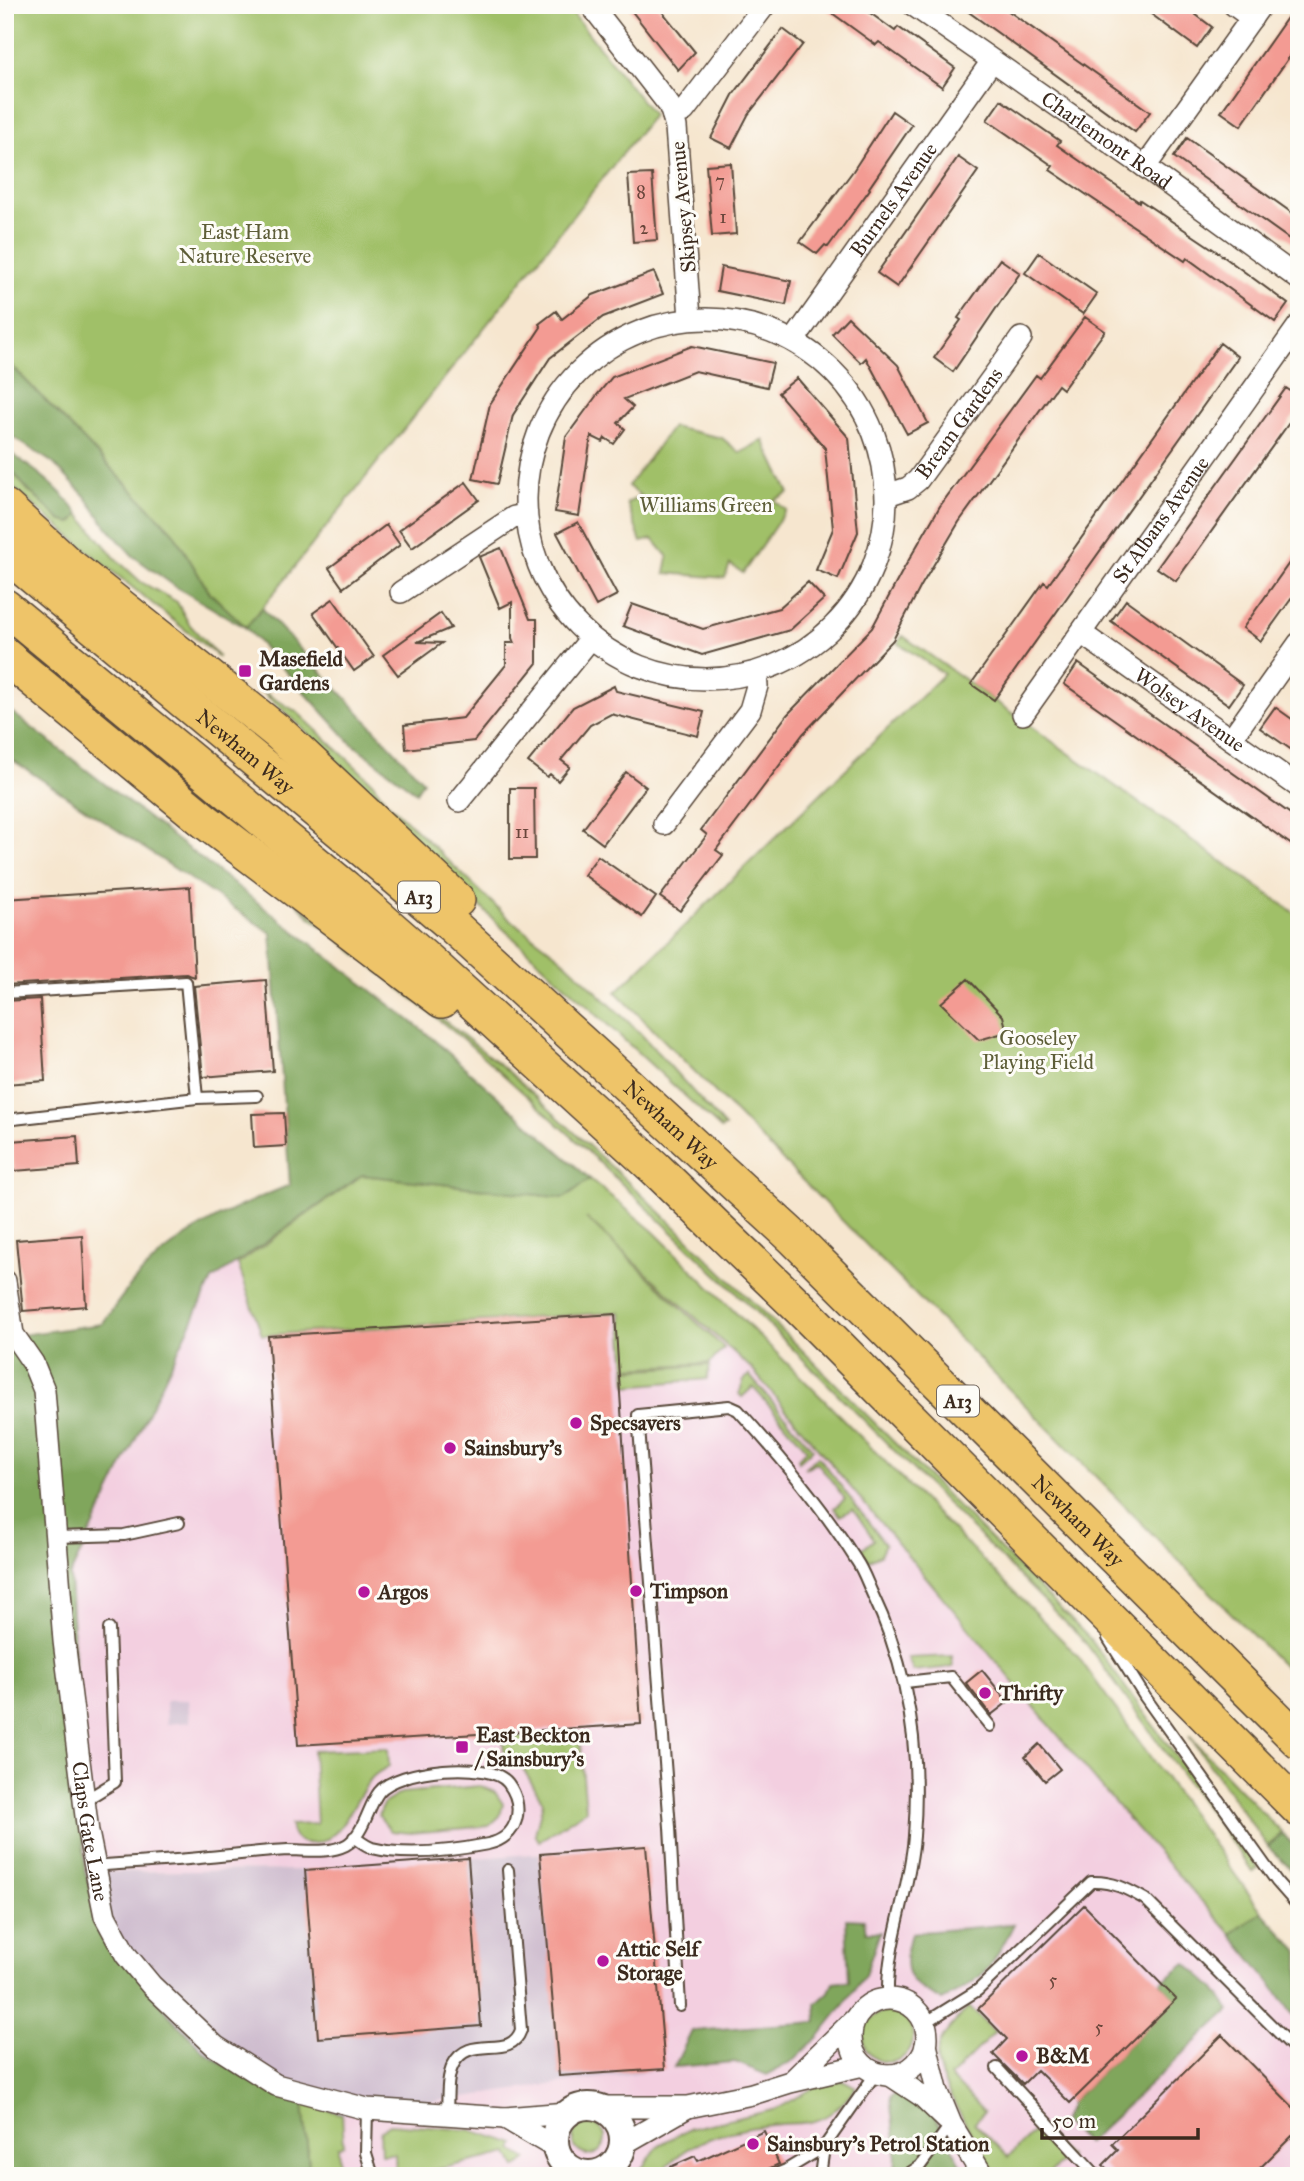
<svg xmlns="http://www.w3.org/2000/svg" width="1304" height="2181" viewBox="0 0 1304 2181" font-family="'IM FELL Great Primer',serif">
	<rect width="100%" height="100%" fill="#fdfcf7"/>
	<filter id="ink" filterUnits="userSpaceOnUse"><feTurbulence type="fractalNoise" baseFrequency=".0143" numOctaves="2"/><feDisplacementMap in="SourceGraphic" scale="14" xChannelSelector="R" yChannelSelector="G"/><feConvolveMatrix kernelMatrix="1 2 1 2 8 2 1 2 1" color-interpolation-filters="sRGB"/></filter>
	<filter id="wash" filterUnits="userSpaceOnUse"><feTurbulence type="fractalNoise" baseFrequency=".00686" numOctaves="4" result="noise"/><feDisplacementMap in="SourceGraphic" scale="28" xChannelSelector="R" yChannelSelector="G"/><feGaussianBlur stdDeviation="1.57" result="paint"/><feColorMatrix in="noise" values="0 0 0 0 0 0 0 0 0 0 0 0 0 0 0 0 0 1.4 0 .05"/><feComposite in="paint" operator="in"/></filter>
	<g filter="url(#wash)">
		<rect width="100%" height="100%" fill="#f6e6cf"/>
		<path fill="#f3cfe0" d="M362,1175L564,1198L751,1368L1129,1820L1231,1934L1275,1989L1299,2024V2176H310L303,2102L646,1846L305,1870L85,1872L70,1575L212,1280Z"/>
		<path fill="#cfbdcf" d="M188,1700L190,1722L167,1724L166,1701Z
			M646,1846L665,2069L342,2114L247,2079L204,2052L168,2014L101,1926L85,1872L305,1870Z"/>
		<path fill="#a0c068" stroke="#6e7543" stroke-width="2" d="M5,5H566L653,115L246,628L209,592L173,532L5,359Z
			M672,427L722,438L740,453L763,440L789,493L774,500L786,510L743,573L730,564L725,578L665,573L668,557L653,539L641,542L627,503L641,496L628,486Z
			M5,463L28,490L62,521L72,523L79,514L115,558L141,582L177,602L189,624L219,657L107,567L5,481Z
			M903,636L1299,916V1682L616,992L944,674L898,643Z
			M260,690L297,712L372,782L386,801L507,917L560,957L640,1033L725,1127L721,1129L496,922L291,717Z
			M295,901L509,1072L659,1211L804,1352L1090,1639L1258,1868L1253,1872L1085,1642L751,1307L579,1143L469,1044L308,915Z
			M362,1175L564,1198L590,1179L653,1231L824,1400L1076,1654L1262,1912L1231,1934L1129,1820L751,1368L586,1218L724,1348L710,1363L626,1368L621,1312L262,1335L238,1264Z
			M710,1365L707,1379L627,1386L626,1370Z
			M749,1375L813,1449L799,1461L798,1458L807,1449L753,1387L742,1397L739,1394L744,1380Z
			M818,1456L885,1544L880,1555L868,1561L861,1549L874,1540L853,1509L840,1516L834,1508L845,1499L817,1462L805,1468Z
			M952,1656L953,1667L913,1671L908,1658Z
			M579,1731L586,1810L539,1841L535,1834L543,1802L522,1767L504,1756L503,1738Z
			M1189,1736L1282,1833L1268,1847Z
			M388,1748L389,1766C383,1770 375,1773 371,1779C353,1800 339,1853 302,1842C294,1839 291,1833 290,1825L317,1824L313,1751Z
			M480,1786L495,1792L503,1804L500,1816L489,1826L411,1833L391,1831L379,1816L383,1804L401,1793Z
			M969,2007L995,2032L950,2077L984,2112L974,2123L1008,2157L1039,2126L1069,2157L1046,2176H997C983,2150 936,2083 937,2056C938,2036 957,2021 969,2007Z
			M863 2037a25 25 0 1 1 50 0a25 25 0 1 1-50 0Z
			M843,2080L856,2087C846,2101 832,2116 814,2121C803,2124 792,2123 781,2124C737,2128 685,2138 659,2176H636L659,2145L688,2129L777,2109L815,2087Z
			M303,2102L342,2114L344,2145L338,2146L340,2176H310Z
			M573 2139a16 16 0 1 1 32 0a16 16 0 1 1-32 0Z
			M389,2124L471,2130L516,2144L513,2150L527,2159L516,2168L509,2153L408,2176H396L395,2154H381L380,2131Z"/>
		<path fill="#80a65c" stroke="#5e683d" stroke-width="2" d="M5,359L173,532L209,592L246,627L262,608L423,781L416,792L350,742L246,628L176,587L133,556L107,527L85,496L53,463L5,432Z
			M7,451C35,469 58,487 79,514L72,523L62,521L28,490L5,463Z
			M5,707L425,1032L590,1179L564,1198L362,1175L212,1280L70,1575L85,1872L101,1926L168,2014L204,2052L247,2079L303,2102L310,2176H5V1337L102,1324C114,1308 125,1291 138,1277C179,1232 235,1207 290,1185L271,933L5,755Z
			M1282,1833L1299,1851V1877L1268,1847Z
			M1262,1912L1299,1952V2024L1275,1989L1231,1934Z
			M846,1919L864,1920L866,1932H880L865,1975L845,2003L818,2037L793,2061L767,2075L735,2062L674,2067L692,2031L817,2022L816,2004L829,1992L833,1983L849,1981Z
			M1014,1924C992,1966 986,1979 942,2000C906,1983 900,1972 911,1933Z
			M1186,1963L1214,1988L1230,2010L1087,2143L1062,2122L1070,2103L1175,1999L1160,1983Z
			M914,2081L968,2176H895L896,2151L890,2097Z"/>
		<g id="blocks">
			<path fill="#f39b93" d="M627,5H657L695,52L678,70Z
				M821,5H859L895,31L898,27L955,68L942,87L879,42L876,45Z
				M959,5H1000L1150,112L1135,132Z
				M1139,5H1183L1212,27L1197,48Z
				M1296,5H1299V43L1241,126L1221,112Z
				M783,29L803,44L748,115L731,148L711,138L733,95Z
				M1001,100L1060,141L1057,145L1139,202L1140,200L1216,251L1288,304L1275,322L1187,258L1185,261L1050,170L1053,166L987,120Z
				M892,111L912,125L869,188L870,189L828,247L825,245L817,254L800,242L853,171Z
				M1187,138L1299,218V246L1174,157Z
				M958,157L978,171L897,287L877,273Z
				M731,163L736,234L712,236L706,165Z
				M652,174L657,240L633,242L628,175Z
				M1039,253L1097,294L1083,314L1025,273Z
				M1000,259L1020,273L953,372L934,358L961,320L958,318Z
				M721,267L791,281L786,305L717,291Z
				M654,272L663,294L603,317L550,358L513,415L497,484L473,479L490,404L541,327L539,324L556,311L562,319L593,295Z
				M848,317L898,365L928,423L907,434L866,358L861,363L832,334Z
				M1085,317L1105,331L1063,389L1058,385L959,522L921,586L893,640L803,734L716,850L723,855L680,911L660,897L707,835L701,830L787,715L872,628L903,570L940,506L1036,375L1040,378Z
				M1220,343L1238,357L994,700L971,684L1044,582L1048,585Z
				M692,346L773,363L767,387L695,371L624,399L633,407L618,423L625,429L614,444L605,438L603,442L591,436L579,516L555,512L566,437L597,395L612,377Z
				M797,378L849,438L858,532L838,579L816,570L833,529L825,448L778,393Z
				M1286,388L1299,397V409L1176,581L1157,568Z
				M466,482L479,500L412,548L399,530Z
				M578,522L617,595L596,606L557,533Z
				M386,525L400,545L343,588L329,568Z
				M501,548L530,619H537V663L474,741L406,749L404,725L463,718L506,665V643H514L512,638V602L500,608L479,557Z
				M1299,549V588L1261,641L1243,628Z
				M808,582L824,599L790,630L702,655L623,626L632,604L703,629L779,608Z
				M333,599L374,657L354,671L313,613Z
				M1126,600L1243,685L1229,705L1111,621Z
				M441,613L451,628L417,642L442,643L398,675L383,655Z
				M1078,663L1299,820V850L1064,684Z
				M614,686L616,691L704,712L698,736L611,714L590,725L561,760L570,767L558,781L550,774L547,777L528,762L573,707Z
				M1275,707L1299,724V755L1260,728Z
				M626,772L646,787L603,844L583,829Z
				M510,788H534L535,859H510Z
				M598,856L656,897L642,917L584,875Z
				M190,887L195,977L186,974L5,985V899Z
				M968,979L1003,1016L1007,1032L979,1040L941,1003Z
				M266,980L273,1071L203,1077L194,986Z
				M40,999L45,1081L5,1084V1001Z
				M284,1113L286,1146L254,1148L252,1114Z
				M77,1136L79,1166L14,1171L11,1141Z
				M82,1235L86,1306L23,1311L16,1240Z
				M615,1314L641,1724L298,1745L268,1336Z
				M982,1670L1008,1702L991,1715L966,1683Z
				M1039,1744L1060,1769L1045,1781L1025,1757Z
				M646,1846L665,2069L559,2076L540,1854Z
				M468,1858L481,2026L318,2038L305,1870Z
				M1084,1905L1176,1999L1070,2103L1037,2070L1023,2084L993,2054L1007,2039L978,2009Z
				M1222,2035L1299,2113V2129L1252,2176H1114L1103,2165L1118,2150L1112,2144Z
				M764,2131L779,2164L768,2169L764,2176H650L695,2156L698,2161Z"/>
		</g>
	</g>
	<g filter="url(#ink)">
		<use href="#blocks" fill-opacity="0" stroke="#574639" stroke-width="2"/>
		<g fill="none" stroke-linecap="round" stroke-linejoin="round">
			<defs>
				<path id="service" d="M5,993L186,982L197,1098
					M5,1120L197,1098L257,1096
					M56,1537L124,1535L179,1523
					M1108,1638L1145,1697L1277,1882L1299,1907
					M905,1682L951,1677L990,1726
					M84,1801L115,1782L109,1629
					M93,1866C132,1863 170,1861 209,1857C235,1855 262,1851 288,1850C307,1850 328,1854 346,1845C364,1835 368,1806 379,1792C397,1769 490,1759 508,1783C526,1807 518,1838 488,1844C452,1851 408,1857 372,1848C366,1846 360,1841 354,1837
					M680,2006L670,1827L638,1415L729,1406L738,1410C781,1457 822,1506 856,1560C863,1570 867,1582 872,1593C909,1670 921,1751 914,1836C910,1891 886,1943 888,1998
					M925,2023L978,1990L1091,1882C1113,1881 1127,1889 1145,1899L1299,2053
					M997,2068L1097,2176
					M367,2109L366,2153L373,2176
					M447,2114C448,2099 446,2079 453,2065C469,2032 510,2062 521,2030L508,1870
					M772,2176L786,2170L824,2147L876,2073
					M820,2176L824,2147
					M905,2176L920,2166L951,2124"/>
				<g id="minor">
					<path d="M591,5L669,105L673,116"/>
					<path id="s1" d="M913,5L1145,167L1299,279"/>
					<path d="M1234,5L1252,18"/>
					<path d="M1145,167L1261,5"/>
					<path d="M690,318L676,127L673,116L684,111L765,5"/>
					<circle cx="706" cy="499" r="180"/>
					<path id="s2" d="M794,340L992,61"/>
					<path id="s3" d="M887,495L908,488L918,480L1021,338"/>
					<path d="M401,592L514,517L526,515"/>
					<path id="s4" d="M1081,633L1299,787"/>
					<path id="s5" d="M1023,714L1299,325"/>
					<path d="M1231,739L1299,643"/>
					<path d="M459,801L591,638"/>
					<path d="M664,824L750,710L757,686L756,673"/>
					<path id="s6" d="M5,1281L13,1334L33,1363L44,1390L64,1641L88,1832L105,1916L126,1955L151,1985L215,2046L276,2085L367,2109L505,2118L567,2113"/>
					<circle cx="889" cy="2037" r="38"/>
					<path d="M926,2045L937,2090L951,2124L983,2176"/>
					<path d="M890,2075L922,2096L947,2120"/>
					<path d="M792,2081L854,2020"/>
					<path d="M599,2107H688L752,2094L790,2082L863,2065"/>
					<path d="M505,2118L556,2148"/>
					<path d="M623,2144L686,2108"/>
				</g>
				<path id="tertiary" d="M555 2140a34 34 0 1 1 68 0a34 34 0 1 1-68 0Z"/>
				<g id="trunk">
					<path d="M5,507L67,564L279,733L457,900"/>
					<path id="s7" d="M5,553L370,855L452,925L610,1069L793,1237L1299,1741"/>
					<path d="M5,607L345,888L425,958L656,1169L801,1309L1299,1809"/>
					<path d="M5,656L205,821L442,1000"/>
				</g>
			</defs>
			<use href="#service" stroke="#574639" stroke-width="14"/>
			<use href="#minor" stroke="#574639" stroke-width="24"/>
			<use href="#tertiary" stroke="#574639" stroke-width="30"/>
			<use href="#trunk" stroke="#574639" stroke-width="38"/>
			<use href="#service" stroke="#fff" stroke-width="10"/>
			<use href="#minor" stroke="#fff" stroke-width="21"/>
			<use href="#tertiary" stroke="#fff" stroke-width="26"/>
			<use href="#trunk" stroke="#eec469" stroke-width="35"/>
		</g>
	</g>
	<g fill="#b5179e" stroke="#fdfcf7" stroke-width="2.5">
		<rect x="238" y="664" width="14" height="14" rx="3.5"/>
		<circle cx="576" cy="1423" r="7"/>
		<circle cx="450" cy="1448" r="7"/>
		<circle cx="636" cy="1591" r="7"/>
		<circle cx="364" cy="1592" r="7"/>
		<circle cx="985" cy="1693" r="7"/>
		<rect x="455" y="1740" width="14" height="14" rx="3.5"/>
		<circle cx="603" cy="1961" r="7"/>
		<circle cx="1022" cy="2056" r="7"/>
		<circle cx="753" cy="2144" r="7"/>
	</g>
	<g text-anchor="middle" stroke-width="6" stroke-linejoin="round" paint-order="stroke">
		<g font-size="18" fill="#69463b">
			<text x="720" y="187">7</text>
			<text x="641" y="198">8</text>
			<text x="723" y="223">1</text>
			<text x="644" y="234">2</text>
			<text x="522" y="838">11</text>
			<text x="1053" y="1986">5</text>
			<text x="1099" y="2033">5</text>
		</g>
		<g fill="#fdfcf7" stroke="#75695f" stroke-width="2">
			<rect x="398" y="881.5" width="42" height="31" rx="5"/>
			<rect x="937" y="1385.5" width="42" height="31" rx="5"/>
		</g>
		<g font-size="19" font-weight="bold" fill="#3b2a1e">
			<text x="419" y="904">A13</text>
			<text x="958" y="1408">A13</text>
		</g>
		<g font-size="21" fill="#3b2a1e" stroke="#fdfcf7">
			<text dy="7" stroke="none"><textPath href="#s1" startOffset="236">Charlemont Road</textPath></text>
			<text dy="7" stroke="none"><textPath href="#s2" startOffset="172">Burnels Avenue</textPath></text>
			<text transform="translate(683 207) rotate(-95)" y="7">Skipsey Avenue</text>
			<text dy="7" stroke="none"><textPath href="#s3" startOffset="105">Bream Gardens</textPath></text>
			<text dy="7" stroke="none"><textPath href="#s5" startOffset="238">St Albans Avenue</textPath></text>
			<text dy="7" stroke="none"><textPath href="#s4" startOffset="133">Wolsey Avenue</textPath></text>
			<text dy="7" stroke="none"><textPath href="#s7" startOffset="312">Newham Way</textPath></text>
			<text dy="7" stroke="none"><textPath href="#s7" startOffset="878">Newham Way</textPath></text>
			<text dy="7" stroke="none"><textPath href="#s7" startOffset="1446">Newham Way</textPath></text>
			<text dy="7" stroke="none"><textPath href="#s6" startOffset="562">Claps Gate Lane</textPath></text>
		</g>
		<g font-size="21" fill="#5e5e38" stroke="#fdfcf7">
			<text x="245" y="239">East Ham<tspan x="245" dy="24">Nature Reserve</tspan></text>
			<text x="706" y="512">Williams Green</text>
			<text x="1038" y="1045">Gooseley<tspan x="1038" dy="24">Playing Field</tspan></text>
		</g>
		<g font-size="21" font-weight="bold" fill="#3b2a1e" stroke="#fdfcf7" text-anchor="start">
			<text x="259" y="666">Masefield<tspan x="259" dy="24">Gardens</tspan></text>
			<text x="590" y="1430">Specsavers</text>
			<text x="464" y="1455">Sainsbury's</text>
			<text x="650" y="1598">Timpson</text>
			<text x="378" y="1599">Argos</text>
			<text x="999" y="1700">Thrifty</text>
			<text x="476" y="1742">East Beckton<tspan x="476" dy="24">/ Sainsbury's</tspan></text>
			<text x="617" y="1956">Attic Self<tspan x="617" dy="24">Storage</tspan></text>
			<text x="1036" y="2063">B&amp;M</text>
			<text x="767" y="2151">Sainsbury's Petrol Station</text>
		</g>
	</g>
	<rect width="1304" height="2181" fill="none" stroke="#fdfcf7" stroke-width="28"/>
	<path d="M1042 2128v10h156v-10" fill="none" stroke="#3b2a1e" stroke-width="3.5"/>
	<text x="1052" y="2128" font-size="21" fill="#3b2a1e" stroke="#fdfcf7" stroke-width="5" paint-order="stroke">50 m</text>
</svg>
